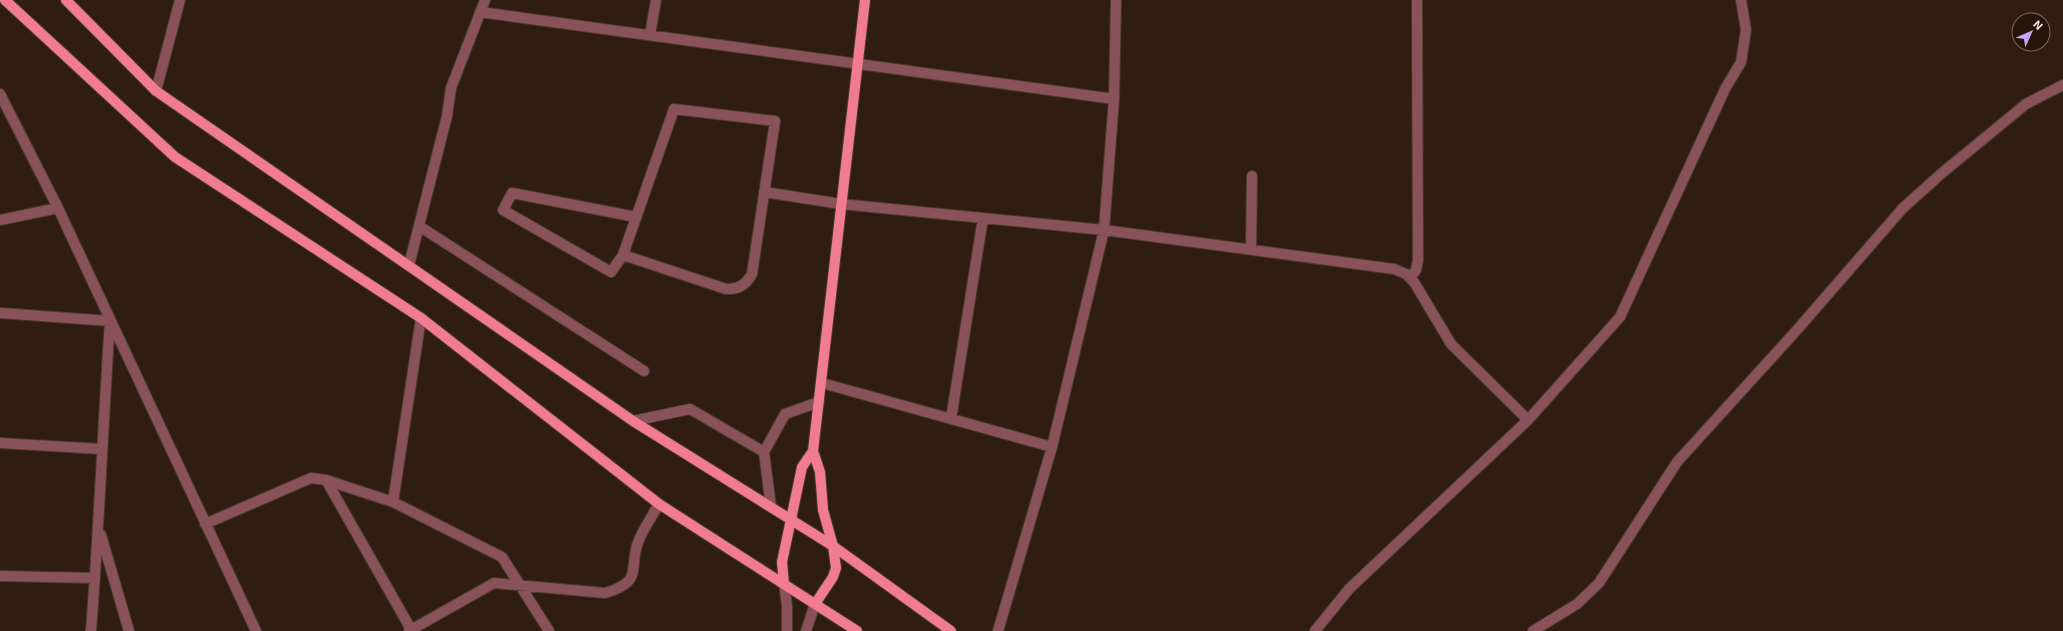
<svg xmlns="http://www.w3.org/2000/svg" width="2063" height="631" viewBox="0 0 2063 631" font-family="'Exo 2',sans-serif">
	<rect width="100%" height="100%" fill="#2f1d12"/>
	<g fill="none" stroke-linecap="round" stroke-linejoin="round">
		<defs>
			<path id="minor" d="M480,12L1114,99
				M650,35L656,0
				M156,91L180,0
				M0,94L58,208L256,631
				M764,192L841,204L1104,230L1394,269L1406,274L1414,282L1451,344L1528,420L1349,589L1315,631
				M0,220L58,208
				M419,226L644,371
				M1251,250L1252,176
				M623,255L726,289C738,290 746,285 752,274L775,121L674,109L623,255L611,272L503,210L512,193L636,217
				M409,265L447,116L451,88L485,0
				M1410,278L1416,270L1418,260L1417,0
				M0,313L110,321C103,424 99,528 91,631
				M822,383L1052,447
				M951,419L983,218
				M1528,420L1620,317L1725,89L1741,62L1746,30L1741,0
				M633,421L690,409L764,452L771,507
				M0,443L101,449
				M764,452L785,414L819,402
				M326,480L412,631
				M393,502L421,318
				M205,524L311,478L326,480L393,502L502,557L549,631
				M101,535L129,631
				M0,576L95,578
				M784,584L787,606V631
				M409,631L494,583L605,593C646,581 627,567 639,540C644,528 652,516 659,504
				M806,631L815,604
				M998,631L1052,447L1104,230L1114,99L1116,0
				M1533,631L1577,604L1599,583L1677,462L1796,331L1903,208L1942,173L2026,104L2063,85"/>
			<path id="major" d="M5,0L175,157L421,318L659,504L857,631
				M66,0L156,91L633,421L833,546L951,631
				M813,451L820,472L823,510L833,546L836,568L833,577L815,604
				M784,584L782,562L802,467L813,451L865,0"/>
		</defs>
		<use href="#minor" stroke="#4b3a2f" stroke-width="12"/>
		<use href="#major" stroke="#4b3a2f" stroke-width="12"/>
		<use href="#minor" stroke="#89515a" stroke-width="10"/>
		<use href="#major" stroke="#f17c92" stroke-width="10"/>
	</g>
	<g transform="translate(2031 32) rotate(45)"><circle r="19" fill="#241409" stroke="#786a60"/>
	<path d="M0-3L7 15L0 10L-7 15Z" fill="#c7a6f0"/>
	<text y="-6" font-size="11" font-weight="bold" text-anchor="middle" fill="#f6eae3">N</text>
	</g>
</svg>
